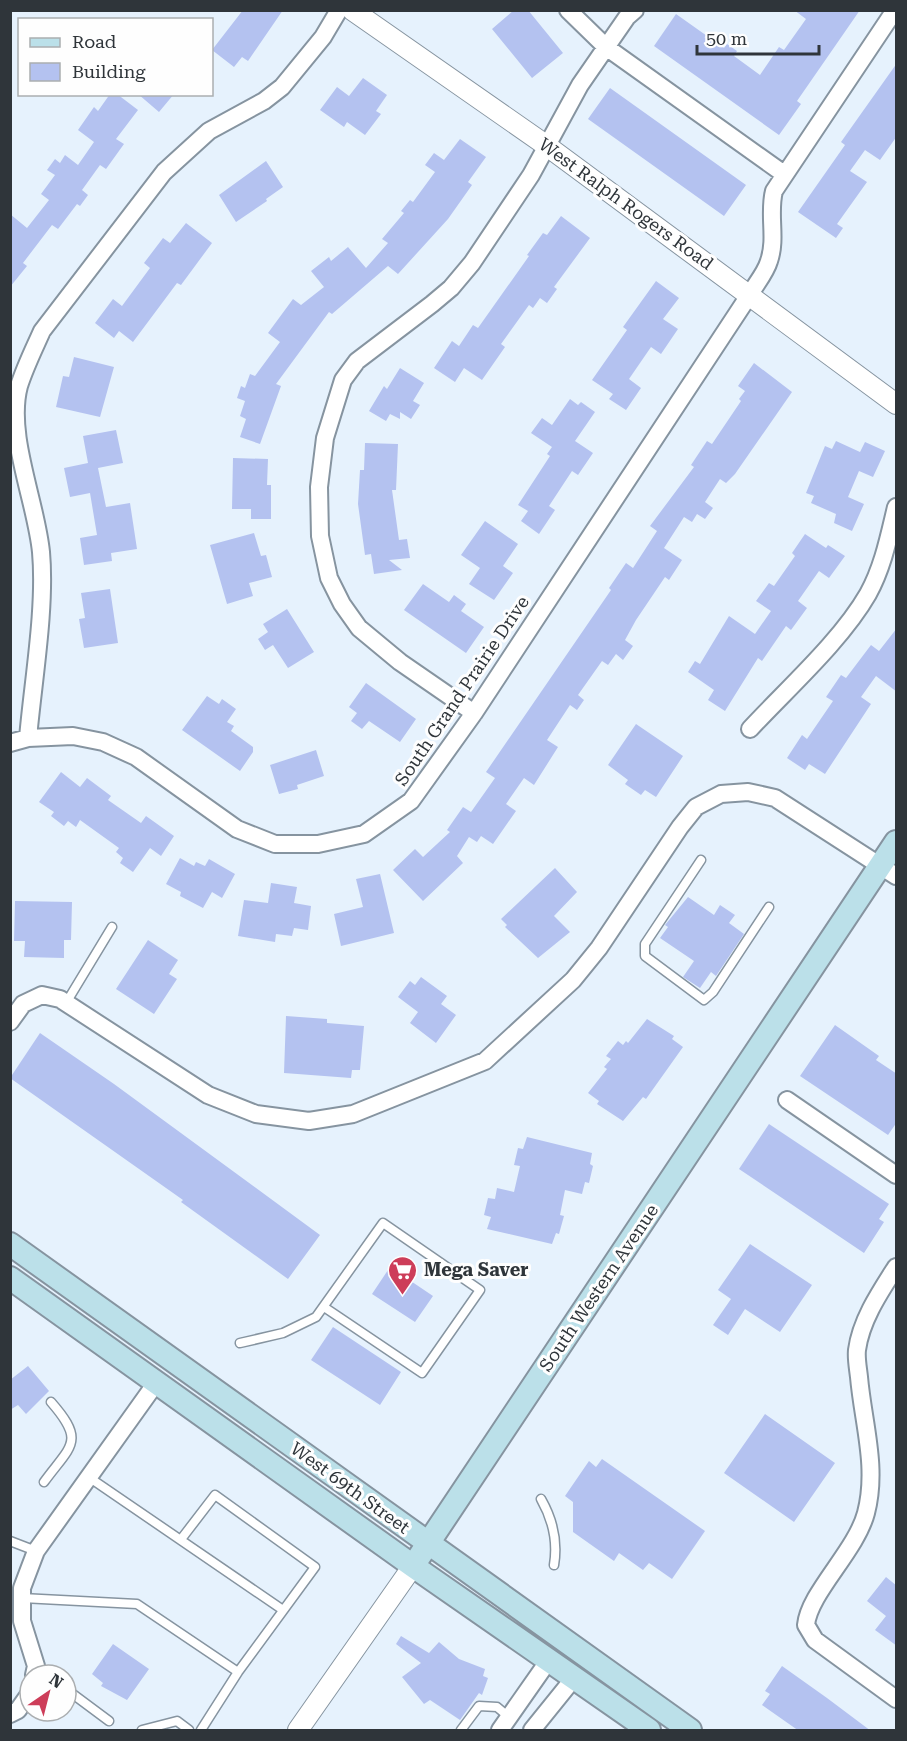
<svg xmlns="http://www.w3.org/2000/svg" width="907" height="1741" viewBox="0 0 907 1741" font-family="'Roboto Serif',serif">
	<rect width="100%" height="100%" fill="#e6f2fd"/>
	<path fill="#b4c2f0" d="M243,10H283L248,61L242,57L234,67L212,50Z
		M514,10H528L563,53L532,78L492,29Z
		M794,10H860L797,101L801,104L779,135L654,46L676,14L724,48L727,44L737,51L734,56L760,75L779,47L784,50L806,19Z
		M897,63V136L880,160L865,150L850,171L867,182L837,224L843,228L836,238L798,212L845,145L841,142Z
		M363,78L387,95L376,111L381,114L365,135L347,122L344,127L320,110L337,87L349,96Z
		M610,88L746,185L724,216L588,119Z
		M110,94H117L138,110L116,139L124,144L106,169L100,165L82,190L88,195L80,206L77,204L58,229L52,225L23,263L27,266L10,287V214L27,228L49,200L41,194L55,175L47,170L55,159L60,163L65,155L78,165L94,142L78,130L94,107L98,111Z
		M138,94H174L159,112Z
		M460,139L486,157L468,182L472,185L448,219L398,274L388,266L332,314L329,312L276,384L281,386L260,444L240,437L246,419L240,416L245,401L237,398L241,386L245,388L250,374L255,376L280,342L268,333L293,299L301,305L324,287L311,271L329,257L331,261L348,247L366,268L388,243L382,239L404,213L401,211L410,200L413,202L435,172L425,165L434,153L444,160Z
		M266,161L283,187L266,199L267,201L236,222L219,195Z
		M561,216L590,238L554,287L557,289L547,303L540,298L533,308L529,305L501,344L505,347L482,380L464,368L455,382L434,368L452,341L459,346L473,325L478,328L529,256L527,255L543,233L547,235Z
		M186,223L212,243L181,285L177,283L133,342L119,331L114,338L95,323L113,299L122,306L150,268L144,263L163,238L170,243Z
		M656,281L679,298L663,319L678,329L661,354L651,347L629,379L641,388L626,410L609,399L613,394L592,380L627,330L623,327Z
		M74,357L114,367L100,417L56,407L63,376L69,377Z
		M754,363L792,392L735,474L726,483L720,479L705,502L713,508L705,519L697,514L692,522L684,517L664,548L682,560L669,580L665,577L636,620L625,640L633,646L623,660L616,654L608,665L602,661L578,695L584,700L577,710L570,705L547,740L558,747L534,785L524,778L506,804L516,811L493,844L481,836L477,842L469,837L457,856L463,863L423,901L393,870L415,849L423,857L450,832L447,830L463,807L471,812L495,778L486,772L611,590L609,588L626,563L633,568L657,531L650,526L694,467L691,465L707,441L712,444L741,401L739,399L745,391L738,386Z
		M400,368L424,383L413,401L420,405L411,419L400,412V419L390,414L386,421L369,411L384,386L387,389Z
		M570,399L578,405L581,402L595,412L575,441L593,453L578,475L572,471L549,506L555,510L539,534L521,521L528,511L518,505L550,456L547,454L552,447L531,433L542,418L552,425Z
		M116,430L123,463L98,468L106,507L130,503L137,549L111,553L112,561L84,565L80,538L97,535L90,493L70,497L64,468L88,463L83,436Z
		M836,441L860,452L865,442L885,451L873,477L859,471L848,497L864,504L852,531L834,523L836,514L811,503L814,496L806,493L825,446L832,449Z
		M365,443L398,444L396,490H392L399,540L407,539L410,558L389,560L402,570L374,574L371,554L365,555L358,504L360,470H364Z
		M233,458L268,459L267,485H271V519H251V509H232Z
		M485,521L518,544L503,566L513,573L494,600L469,584L480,568L461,555Z
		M254,533L261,556L266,555L272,577L249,583L253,596L227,604L210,545Z
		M805,534L826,548L828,545L845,556L829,578L819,571L798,601L807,608L791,630L786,626L762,661L758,658L725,711L708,700L714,690L688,672L695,661L700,664L729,616L755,634L771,611L756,601L769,583L774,586L795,556L792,553Z
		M423,584L449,602L454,595L466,604L461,611L484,627L466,653L404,610Z
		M110,589L118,643L84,648L79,619L85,618L81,593Z
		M287,609L314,652L288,668L273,645L265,650L258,639L268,632L263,624Z
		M897,628V692L876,676L861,697L871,704L825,774L809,764L805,770L787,758L802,735L807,739L833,701L826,697L841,675L846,678L871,645L879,651Z
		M366,683L416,719L400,742L369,721L362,729L351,721L357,713L349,707Z
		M207,696L219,704L222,699L236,709L227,722L234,726L231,731L253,747V752L240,771L182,730Z
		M636,724L683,756L656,797L645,790L641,795L625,784L628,780L608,765Z
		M316,750L324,776L297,785L298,789L279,794L270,765Z
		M61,772L80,787L87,778L111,796L108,800L141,823L146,816L174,836L161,856L150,848L133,872L120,863L123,858L116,852L119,848L80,820L76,827L68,821L64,826L51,816L54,812L39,802Z
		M180,858L194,866L196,862L205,866L209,859L235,874L222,898L212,892L203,908L180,896L181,892L166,884Z
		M555,868L577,892L554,916L570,932L538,958L505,927L507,925L501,919Z
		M380,874L394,933L341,946L334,914L363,907L356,879Z
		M271,883L297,887L294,903L311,906L308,930L294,928L292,936L276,934L275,942L238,936L244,900L268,903Z
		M688,897L714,915L720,905L735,915L729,923L744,934L716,976L711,972L700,988L683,977L694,961L660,938L668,927L665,925Z
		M15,901L72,902L71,940H64V958L24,957L25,941H14Z
		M148,940L178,960L169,974L177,979L154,1014L116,989Z
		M421,977L447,996L441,1004L456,1015L436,1043L410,1023L418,1012L398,997L410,981L415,985Z
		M286,1016L327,1019V1023L364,1026L360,1070H352L351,1078L284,1073Z
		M647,1019L674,1036L672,1039L683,1047L646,1099L643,1097L623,1121L597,1104L599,1101L588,1093L607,1069L604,1067L611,1059L606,1056L618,1041L623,1045L626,1041L628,1043Z
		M835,1025L879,1056L876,1060L897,1074V1122L888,1135L800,1076Z
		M40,1033L114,1084L320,1235L288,1279L181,1202L183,1200L10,1078Z
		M769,1124L889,1204L879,1219L884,1222L864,1253L739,1169Z
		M527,1137L592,1153L590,1164L593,1166L589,1183L585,1182L582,1194L565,1190L560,1215L564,1216L559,1234L556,1233L552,1244L487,1229L491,1217L484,1215L488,1198L495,1199L497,1188L514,1192L520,1166L514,1165L518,1148L523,1149Z
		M750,1244L812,1285L780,1332L745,1309L728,1335L713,1325L731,1299L718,1290Z
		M390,1267L433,1296L415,1322L372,1294Z
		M333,1327L401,1372L380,1405L311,1360Z
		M28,1366L49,1391L26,1414L18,1405L10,1410V1380Z
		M765,1414L835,1463L794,1522L724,1473Z
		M602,1459L705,1531L672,1579L649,1563L643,1570L619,1553L614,1561L573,1532V1502L565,1496L589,1461L596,1467Z
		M886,1577L897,1586V1646L875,1630L886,1616L867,1601Z
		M401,1636L429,1653L439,1642L459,1659L485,1669L483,1676L488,1678L482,1695L479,1693L460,1720L430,1700L424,1704L402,1677L421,1663L396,1644Z
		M113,1644L149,1669L127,1700L101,1686L103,1683L92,1674Z
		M782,1666L827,1698L871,1731H799L762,1705L770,1694L765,1691Z"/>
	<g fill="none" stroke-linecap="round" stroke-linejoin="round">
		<defs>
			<path id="service" d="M701,860L645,944V956L704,1000L713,992L769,907
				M66,1003L112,927
				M240,1343L283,1333L316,1317L383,1223L480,1290L422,1373L324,1307
				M90,1478L283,1610
				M44,1482C71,1445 86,1442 51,1402
				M541,1499C553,1520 558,1541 554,1565
				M182,1538L215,1495L315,1567L238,1672L201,1730
				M10,1541L36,1551
				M22,1598L137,1604L238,1672
				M66,1689L109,1721
				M142,1730L177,1721L189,1730
				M461,1730L479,1706L497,1707L509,1717"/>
			<path id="minor" d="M568,10L606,47L784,174
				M474,713L400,662L359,628L342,604L329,578L320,536L319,487L325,438L343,380L357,361L432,304L451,288L472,263L531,175L580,85L627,17L635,10
				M750,729C787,689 841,641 868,594C883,567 889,536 896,507
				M28,738C33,681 46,608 41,552C36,501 6,435 19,386C25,367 34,349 42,331L164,172L209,131L264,101L282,87L323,37L339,10
				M10,743L28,738L73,736L103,742L136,757L237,829L275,844H318L364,834L411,801L474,713L750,294C756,284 766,272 769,261C777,238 768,214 774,191L895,10
				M10,1022L23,1004L42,995L60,999L208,1095L256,1114L309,1121L353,1114L485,1061L573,980L599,948L680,827L696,807L721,794L748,792L775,798L896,876
				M787,1100L896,1175
				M896,1267C880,1292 861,1320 857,1350C856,1358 858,1368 859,1377C863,1423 878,1467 866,1513C856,1551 809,1593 806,1625L815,1640L896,1699
				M34,1675L36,1666L22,1621V1588L36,1551L156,1383
				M10,1714L18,1710L30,1693
				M500,1730L549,1660
				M532,1730L574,1678"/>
			<path id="tertiary" d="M352,10L547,146L896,404
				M298,1730L413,1566"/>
			<path id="secondary" d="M10,1244L690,1730
				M10,1278L413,1566L649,1730
				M413,1566L896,842"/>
		</defs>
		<use href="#service" stroke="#8694a0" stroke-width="11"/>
		<use href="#minor" stroke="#8694a0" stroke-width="20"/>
		<use href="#tertiary" stroke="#8694a0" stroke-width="22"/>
		<use href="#secondary" stroke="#8694a0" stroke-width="26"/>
		<use href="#service" stroke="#fff" stroke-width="8"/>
		<use href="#minor" stroke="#fff" stroke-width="16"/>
		<use href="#tertiary" stroke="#fff" stroke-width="20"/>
		<use href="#secondary" stroke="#bbe0e9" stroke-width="22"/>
	</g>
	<defs>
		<symbol id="supermarket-pin" viewBox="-11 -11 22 30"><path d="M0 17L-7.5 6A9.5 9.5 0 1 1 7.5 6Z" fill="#cd3d59" stroke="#fefefe"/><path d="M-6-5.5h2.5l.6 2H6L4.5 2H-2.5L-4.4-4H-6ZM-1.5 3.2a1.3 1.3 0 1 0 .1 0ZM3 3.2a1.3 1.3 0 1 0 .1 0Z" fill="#fff"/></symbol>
	</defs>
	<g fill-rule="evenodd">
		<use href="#supermarket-pin" x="386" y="1254" width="33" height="45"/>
	</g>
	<g text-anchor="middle" stroke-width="6" stroke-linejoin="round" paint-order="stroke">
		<g font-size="18" fill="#2f353a" stroke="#fefefe">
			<text transform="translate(626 204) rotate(36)" y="6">West Ralph Rogers Road</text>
			<text transform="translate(462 691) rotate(-56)" y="6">South Grand Prairie Drive</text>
			<text transform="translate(599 1288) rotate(-56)" y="6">South Western Avenue</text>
			<text transform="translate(350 1488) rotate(36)" y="6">West 69th Street</text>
		</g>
		<g font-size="18" font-weight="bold" fill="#2f353a" stroke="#fefefe" text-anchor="start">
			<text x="424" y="1276">Mega Saver</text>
		</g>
	</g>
	<rect width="907" height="1741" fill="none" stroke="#2f353a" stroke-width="24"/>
	<rect x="18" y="18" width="195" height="78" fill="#fefefe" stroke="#abaeb0" stroke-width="1.5"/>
	<rect x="30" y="38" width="30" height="9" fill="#bbe0e9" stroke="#abaeb0" stroke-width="1.5"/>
	<text x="72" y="48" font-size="18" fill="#2f353a">Road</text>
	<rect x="30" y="63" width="30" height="18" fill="#b4c2f0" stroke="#abaeb0" stroke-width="1.5"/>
	<text x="72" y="78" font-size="18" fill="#2f353a">Building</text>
	<g transform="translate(48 1693) rotate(35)"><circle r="28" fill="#fefefe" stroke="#abaeb0" stroke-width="1.5"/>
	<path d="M0-4.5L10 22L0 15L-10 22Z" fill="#cd3d59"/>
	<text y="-9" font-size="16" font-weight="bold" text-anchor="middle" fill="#2f353a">N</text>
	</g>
	<path d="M697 45v9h122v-9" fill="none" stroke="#2f353a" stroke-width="3"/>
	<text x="706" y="45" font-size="18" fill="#2f353a" stroke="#fefefe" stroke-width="4.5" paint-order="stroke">50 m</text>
</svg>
